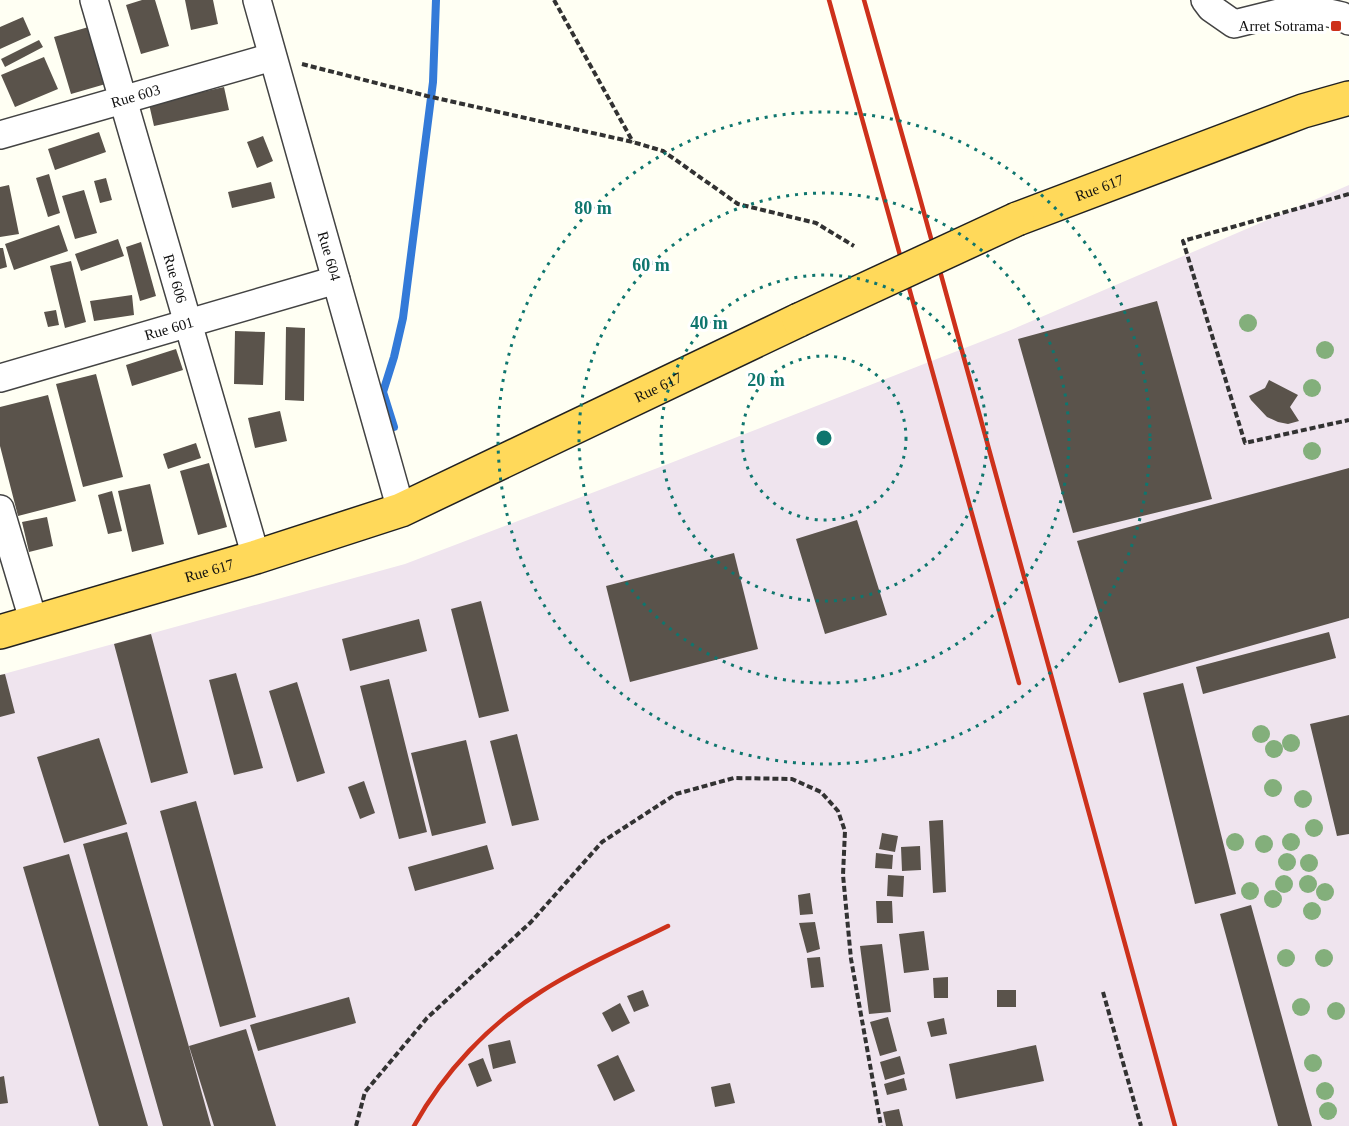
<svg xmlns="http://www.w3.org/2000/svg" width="1349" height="1126" viewBox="0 0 1349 1126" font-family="Georgia,serif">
	<rect width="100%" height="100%" fill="#fffff3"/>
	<path fill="#efe4ee" d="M1349,185V1126H0V675L405,564L668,464L1011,330Z"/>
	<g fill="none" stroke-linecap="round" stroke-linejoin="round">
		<path stroke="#337ad8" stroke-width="8" d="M394,427L383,392L394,357L403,318L433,82L436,0"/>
	</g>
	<path fill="#5a534b" d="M142,0H155L169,46L141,54L126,5Z
		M185,0H213L218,24L191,30Z
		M23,17L31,35L0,49V27Z
		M92,26L109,83L71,94L54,37Z
		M39,40L43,47L5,67L1,59Z
		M44,57L58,89L15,107L1,75Z
		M224,87L229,110L154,126L149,104Z
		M99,132L106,152L55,170L48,149Z
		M263,136L273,161L257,168L247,142Z
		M49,174L60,213L48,217L36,178Z
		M106,178L112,200L100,203L94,181Z
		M271,182L275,198L232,208L228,192Z
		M9,185L19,234L0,237V187Z
		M84,190L97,233L75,239L62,196Z
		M59,225L68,251L14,270L5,244Z
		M118,239L124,256L81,271L75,254Z
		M141,242L156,296L140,301L126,247Z
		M0,248H3L7,267L0,269Z
		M71,261L86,322L65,328L50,266Z
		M132,295L134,315L94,321L90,301Z
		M1157,301L1212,499L1073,533L1018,339Z
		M56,310L59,325L48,327L44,312Z
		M286,327L305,328L304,401L285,400Z
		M235,331L265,332L263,385L234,384Z
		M176,349L183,370L132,386L126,365Z
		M96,374L123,477L83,487L56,384Z
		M1269,380L1298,395L1290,407L1299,421L1288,424L1278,422L1267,417L1251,400L1249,396L1265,388Z
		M48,395L76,501L18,516L0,446V407Z
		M280,411L287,441L255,448L248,418Z
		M196,443L201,458L168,469L163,454Z
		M209,463L227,527L198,535L180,471Z
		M1349,468V618L1119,683L1077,541Z
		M150,484L164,544L132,552L118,491Z
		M112,491L122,531L108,534L98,495Z
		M47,517L53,546L29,552L22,522Z
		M857,520L887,615L825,634L796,539Z
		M734,553L758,649L630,682L606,586Z
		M481,601L509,711L479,718L451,609Z
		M419,619L427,651L350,671L342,639Z
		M1329,632L1336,658L1203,694L1196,667Z
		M151,634L188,773L151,783L114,644Z
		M236,673L263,768L234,775L209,680Z
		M5,674L15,713L0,717V675Z
		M389,679L427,832L399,839L360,686Z
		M297,682L325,773L297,782L269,691Z
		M1183,683L1236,894L1195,904L1143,693Z
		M1349,715V834L1337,836L1310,724Z
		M517,734L539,820L512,826L490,741Z
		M99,738L127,824L64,843L37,757Z
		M466,740L486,823L432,836L411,753Z
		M364,781L375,813L360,819L348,787Z
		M196,801L256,1017L220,1027L160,811Z
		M943,820L946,892L933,893L929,821Z
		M127,832L189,1047L211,1126H163L83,844Z
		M882,833L898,836L895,852L879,849Z
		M487,845L494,869L415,891L408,867Z
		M920,846L921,870L902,871L901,847Z
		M876,853L893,855L892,869L875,868Z
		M69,854L148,1126H99L23,867Z
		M888,875L904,876L903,897L887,896Z
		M810,893L813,914L800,915L798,895Z
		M876,901H892L893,923H877Z
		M1251,905L1312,1126H1278L1220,914Z
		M815,922L820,949L807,953L799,923Z
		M924,931L929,970L904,973L899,934Z
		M882,944L891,1012L869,1014L860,946Z
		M820,957L824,987L811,988L807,958Z
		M948,977V998H934L933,978Z
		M643,990L649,1006L634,1012L627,996Z
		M997,990H1016V1007H997Z
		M349,997L356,1023L258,1051L250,1025Z
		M620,1003L630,1023L612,1032L602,1013Z
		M888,1017L897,1051L880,1056L870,1022Z
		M944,1018L947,1034L931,1037L927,1022Z
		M246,1029L276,1126H214L189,1046Z
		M510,1040L516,1063L493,1069L488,1045Z
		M1036,1045L1044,1081L956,1099L949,1064Z
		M618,1055L635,1091L614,1101L597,1065Z
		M900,1056L905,1074L885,1080L880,1062Z
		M483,1058L492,1081L477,1087L468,1064Z
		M4,1076L8,1103L0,1104V1077Z
		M904,1078L907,1090L887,1095L884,1084Z
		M730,1083L735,1103L715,1107L711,1087Z
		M899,1109L903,1126H886L883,1112Z"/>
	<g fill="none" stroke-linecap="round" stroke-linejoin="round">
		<defs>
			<g id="minor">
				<path id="s1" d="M94,0L256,557"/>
				<path id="s2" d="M257,0L401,510"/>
				<path d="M1205,0L1211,8L1234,24L1303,7L1342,16L1349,21"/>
				<path id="s3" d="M0,135L272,57"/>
				<path id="s4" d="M0,378L336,280"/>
				<path d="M0,509L34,623"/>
			</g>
			<g id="trunk">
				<path id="s5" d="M1017,219L1303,111L1349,98"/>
				<path id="s6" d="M0,632L256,557L401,510L799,320"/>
			</g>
		</defs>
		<use href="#minor" stroke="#434343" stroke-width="30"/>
		<use href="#trunk" stroke="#212121" stroke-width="36"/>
		<path stroke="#323232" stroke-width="4" stroke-dasharray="6 3" stroke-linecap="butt" d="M554,0L633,142
			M302,64L427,96L633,142L663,151L738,204L816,223L854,246
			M1349,194L1183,241L1245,443L1349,420
			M1103,992L1141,1126
			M356,1126L365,1092L427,1018L531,922L602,842L676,794L734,778L792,779L821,792L838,811L845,831L843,875L851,959L881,1126"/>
		<use href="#minor" stroke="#fff" stroke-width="27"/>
		<use href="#trunk" stroke="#ffd95a" stroke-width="33"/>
		<path stroke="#cd311b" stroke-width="4.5" d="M829,0L1019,683
			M864,0L918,191L1175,1126
			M414,1126C444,1072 489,1024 542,991C581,966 626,947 668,926"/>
		<defs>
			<path id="trunk-bridge" d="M799,320L1017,219"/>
		</defs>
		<use href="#trunk-bridge" stroke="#212121" stroke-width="36" stroke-linecap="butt"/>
		<use href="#trunk-bridge" stroke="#ffd95a" stroke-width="33"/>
	</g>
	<g fill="#83af7b">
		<circle cx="1248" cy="323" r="9"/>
		<circle cx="1325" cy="350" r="9"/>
		<circle cx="1312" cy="388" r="9"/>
		<circle cx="1312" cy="451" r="9"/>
		<circle cx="1261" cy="734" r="9"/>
		<circle cx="1291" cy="743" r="9"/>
		<circle cx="1274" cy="749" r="9"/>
		<circle cx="1273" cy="788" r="9"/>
		<circle cx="1303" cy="799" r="9"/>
		<circle cx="1314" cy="828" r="9"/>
		<circle cx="1235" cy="842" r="9"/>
		<circle cx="1291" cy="842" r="9"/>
		<circle cx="1264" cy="844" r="9"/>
		<circle cx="1287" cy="862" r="9"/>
		<circle cx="1309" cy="863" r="9"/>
		<circle cx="1284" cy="884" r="9"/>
		<circle cx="1308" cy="884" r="9"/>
		<circle cx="1250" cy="891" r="9"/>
		<circle cx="1325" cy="892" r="9"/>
		<circle cx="1273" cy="899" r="9"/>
		<circle cx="1312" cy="911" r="9"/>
		<circle cx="1286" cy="958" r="9"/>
		<circle cx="1324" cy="958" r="9"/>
		<circle cx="1301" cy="1007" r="9"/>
		<circle cx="1336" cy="1011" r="9"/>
		<circle cx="1313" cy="1063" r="9"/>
		<circle cx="1325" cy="1091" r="9"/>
		<circle cx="1328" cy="1111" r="9"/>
	</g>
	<g fill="none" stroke="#0f766e" stroke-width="3" stroke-dasharray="3 6">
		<circle cx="824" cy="438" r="82"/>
		<circle cx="824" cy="438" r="163"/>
		<circle cx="824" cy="438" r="245"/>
		<circle cx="824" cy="438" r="326"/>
	</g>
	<rect fill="#cd311b" stroke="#fff" stroke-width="2" x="1330" y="20" width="12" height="12" rx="3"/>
	<g text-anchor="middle" stroke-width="6" stroke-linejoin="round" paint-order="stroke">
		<g font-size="15" fill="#101010" stroke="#fff" text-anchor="end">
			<text x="1324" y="31">Arret Sotrama</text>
		</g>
		<g font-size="15" fill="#101010" stroke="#fff">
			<text dy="5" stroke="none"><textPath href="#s3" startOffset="141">Rue 603</textPath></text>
			<text dy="5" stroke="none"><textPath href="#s5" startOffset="88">Rue 617</textPath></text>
			<text dy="5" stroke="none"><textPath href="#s2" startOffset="266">Rue 604</textPath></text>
			<text dy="5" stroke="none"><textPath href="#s1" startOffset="290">Rue 606</textPath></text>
			<text dy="5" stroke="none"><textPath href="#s4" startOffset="176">Rue 601</textPath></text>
			<text dy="5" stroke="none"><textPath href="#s6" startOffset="704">Rue 617</textPath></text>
			<text dy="5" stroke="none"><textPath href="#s6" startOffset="218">Rue 617</textPath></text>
		</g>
	</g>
	<circle cx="824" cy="438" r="9" fill="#0f766e" stroke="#fff" stroke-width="3"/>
	<g font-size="18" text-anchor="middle" font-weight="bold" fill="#0f766e" stroke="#fff" stroke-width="6" stroke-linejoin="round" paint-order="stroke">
		<text x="593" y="214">80 m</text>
		<text x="651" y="271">60 m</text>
		<text x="709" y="329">40 m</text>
		<text x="766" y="386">20 m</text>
	</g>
</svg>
